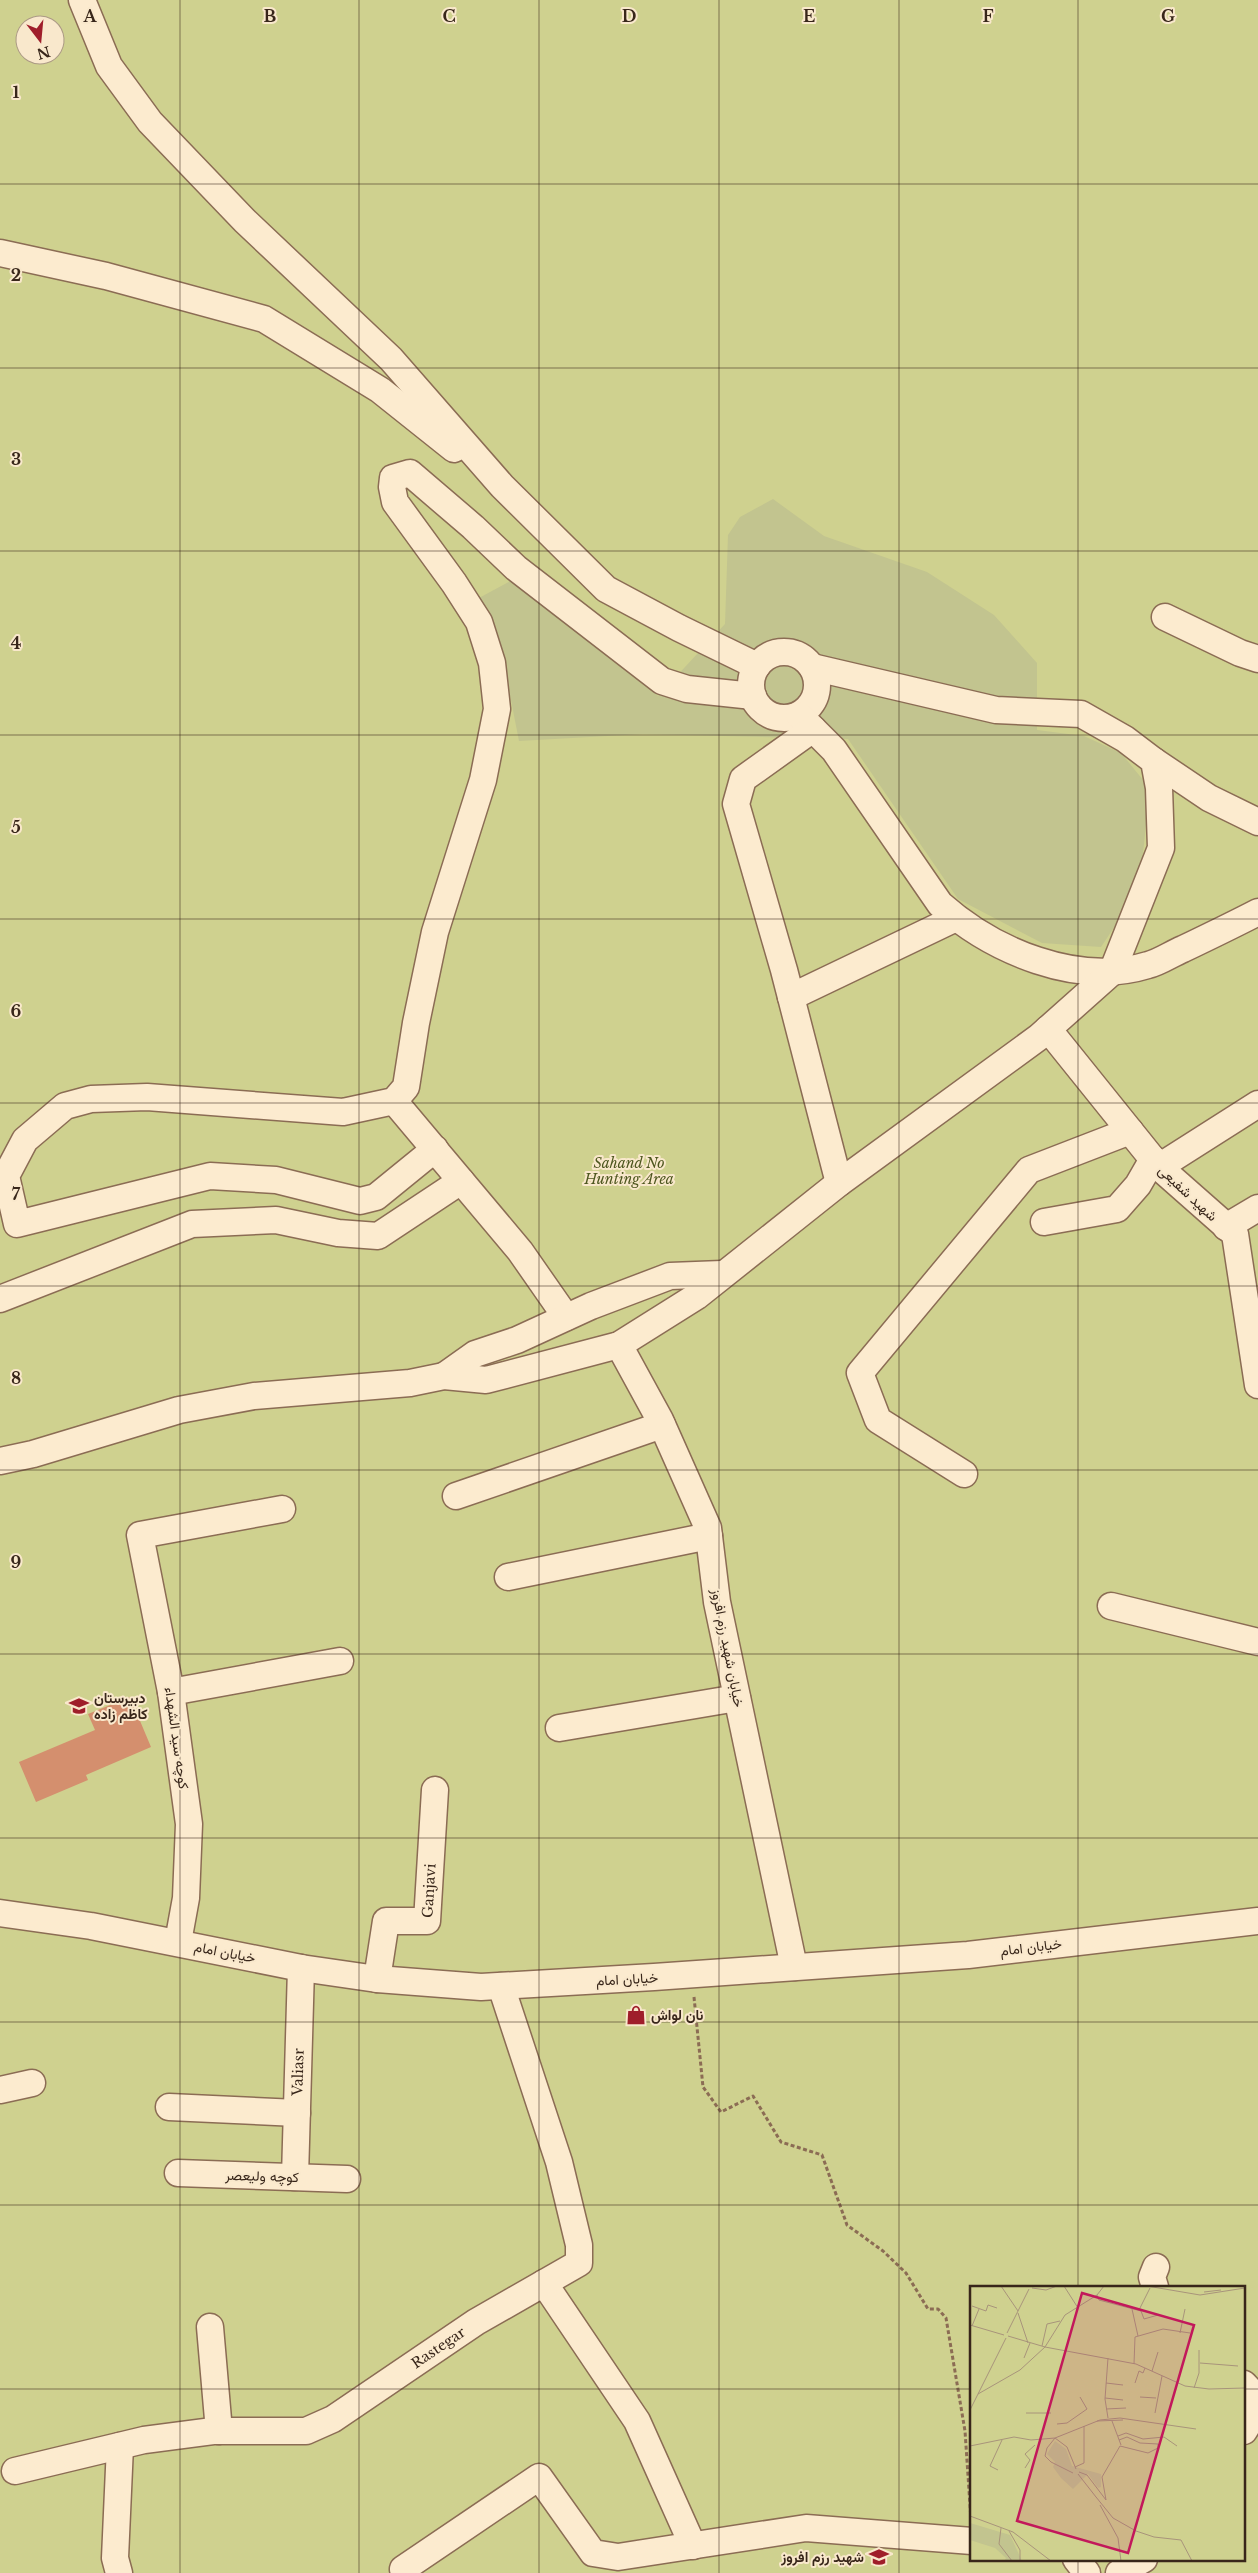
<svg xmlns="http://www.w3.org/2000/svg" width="1258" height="2573" viewBox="0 0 1258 2573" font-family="'Libre Baskerville',Vazirmatn,serif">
	<rect width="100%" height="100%" fill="#f2ddbc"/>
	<path fill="#cfd18f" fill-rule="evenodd" d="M0,0H1258V2573H0ZM25,25H55V55H25ZM972,2287H1244V2559H972Z"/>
	<path fill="#c2c48f" d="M773,499L824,536L927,572L994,615L1037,663V730L1084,736L1121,753L1148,786V806L1141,872L1121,917L1101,947L1042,943L958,899L848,739L643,734L519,741L507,680L477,599L514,579L597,640L658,696L725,624L728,535L740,517Z"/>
	<path fill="#d48f6e" d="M130,1697L151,1747L86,1775L88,1780L36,1802L19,1762L95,1730L88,1714Z"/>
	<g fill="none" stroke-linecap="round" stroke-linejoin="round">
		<defs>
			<g id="minor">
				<path d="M82,0L109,66L150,122L245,221L391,359L502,486L606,589L679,628L757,666"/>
				<path d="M0,253L106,276L264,319L380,390L454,449"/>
				<path d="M1165,617L1240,653L1258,659"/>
				<circle cx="784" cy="685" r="33"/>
				<path d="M799,715L834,750L940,904C993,951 1077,987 1148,965C1160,962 1171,954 1183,949C1208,937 1233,925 1258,912"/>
				<path d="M813,729L743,779L736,804L784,970L839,1183"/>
				<path d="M1154,761L1209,798L1258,822"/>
				<path d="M791,997L956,918"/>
				<path d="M1048,1029L1159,1167L1235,1234L1258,1385"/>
				<path d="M394,1101L520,1251L566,1317"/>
				<path d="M435,1149L376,1197L360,1201L276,1180L210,1176L17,1224L6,1176L25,1140L65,1106L91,1099L147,1097L343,1112L394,1101L406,1087L416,1023L435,932L483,780L497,709L492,663L479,622L454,583L395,502L392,487L393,478L410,473L473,527L516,568L662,681L687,689L753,696"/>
				<path d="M1159,1167L1258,1104"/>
				<path d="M1044,1222L1117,1209L1138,1185L1153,1159"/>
				<path d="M1226,1227L1258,1208"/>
				<path d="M0,1299L192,1224L276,1220L338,1233L378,1236L461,1181"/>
				<path d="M619,1345L660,1420L708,1528L717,1602L794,1967"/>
				<path d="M444,1376L475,1354L517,1340L591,1306L670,1276L722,1274"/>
				<path d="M0,1461L33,1454L179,1410L254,1396L410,1383L444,1376L486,1380L619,1345L697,1296L839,1183L1039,1037L1112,972L1161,848L1159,788L1154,761L1125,739L1081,714L996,710L812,667"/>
				<path d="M964,1474L878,1420L860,1373L1029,1170L1130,1131"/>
				<path d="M456,1496L662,1425"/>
				<path d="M508,1577L709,1536"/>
				<path d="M1111,1606L1258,1642"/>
				<path d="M171,1692L340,1661"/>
				<path d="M559,1728L737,1698"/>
				<path d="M0,1913L91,1926L301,1968L377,1979L481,1987L654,1977L968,1955L1258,1921"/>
				<path d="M178,1942L186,1898L189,1824L171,1692L140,1535L282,1509"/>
				<path id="s1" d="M377,1979L386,1921H427L435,1790"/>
				<path d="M0,2090L32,2083"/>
				<path d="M169,2107L297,2113"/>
				<path d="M178,2173L347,2179"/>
				<path id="s2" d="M295,2177L301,1968"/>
				<path d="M544,2283L637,2421L693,2546"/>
				<path d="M1155,2287L1152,2277L1156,2267"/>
				<path d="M210,2327L219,2431"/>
				<path d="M1244,2384L1258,2399"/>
				<path d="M1244,2431L1258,2408"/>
				<path id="s3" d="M15,2471L144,2440L213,2431H306L333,2419L476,2322L579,2263V2245L559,2162L501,1986"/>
				<path d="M1076,2559L1087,2573"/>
				<path d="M403,2569L539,2477L593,2553L618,2557L806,2528L972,2541"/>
				<path d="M119,2573L115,2558L120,2446"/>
				<path d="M1119,2573L1144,2559"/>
			</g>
		</defs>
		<use href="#minor" stroke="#8b6c54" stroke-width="29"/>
		<path stroke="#8b6c54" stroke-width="3" stroke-dasharray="4 2.5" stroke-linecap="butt" d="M694,1997L703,2087L721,2112L753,2096L781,2142L822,2155L847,2225L883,2251L906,2273L928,2309H938L946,2318L965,2431L971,2520"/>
		<use href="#minor" stroke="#fcebcf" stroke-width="26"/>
	</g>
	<path fill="none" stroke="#38261a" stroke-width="1" stroke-opacity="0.55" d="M180,0V2573M359,0V2573M539,0V2573M719,0V2573M899,0V2573M1078,0V2287M0,184H1258M0,368H1258M0,551H1258M0,735H1258M0,919H1258M0,1103H1258M0,1286H1258M0,1470H1258M0,1654H1258M0,1838H1258M0,2022H1258M0,2205H1258M0,2389H972M1244,2389H1258M1078,2559V2573"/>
	<defs>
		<symbol id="school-bare" viewBox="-9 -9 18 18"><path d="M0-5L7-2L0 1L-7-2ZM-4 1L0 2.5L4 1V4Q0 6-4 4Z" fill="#9f1e2a" stroke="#f9e8cc" stroke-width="2.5" paint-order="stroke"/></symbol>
		<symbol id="shop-bare" viewBox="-9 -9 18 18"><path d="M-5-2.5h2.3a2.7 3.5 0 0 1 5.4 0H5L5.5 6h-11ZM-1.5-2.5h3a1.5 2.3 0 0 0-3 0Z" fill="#9f1e2a" stroke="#f9e8cc" stroke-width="2.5" paint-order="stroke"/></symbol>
	</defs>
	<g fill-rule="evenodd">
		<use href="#school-bare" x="65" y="1692" width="28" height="28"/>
		<use href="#shop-bare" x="622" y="2001" width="28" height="28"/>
		<use href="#school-bare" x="865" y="2543" width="28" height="28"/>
	</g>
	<g text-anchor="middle" stroke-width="4" stroke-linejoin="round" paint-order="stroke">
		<g font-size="14" font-style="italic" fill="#4e571f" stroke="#f9e8cc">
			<text x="629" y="1168">Sahand No<tspan x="629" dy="16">Hunting Area</tspan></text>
		</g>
		<g font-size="14" fill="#38261a" stroke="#f9e8cc">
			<text transform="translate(1188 1193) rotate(43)" y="5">شهید شفیعی</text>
			<text transform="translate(728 1648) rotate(79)" y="5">خیابان شهید رزم افروز</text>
			<text transform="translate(177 1738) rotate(82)" y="5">کوچه سید الشهداء</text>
			<text dy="5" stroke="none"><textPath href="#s1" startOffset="130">Ganjavi</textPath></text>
			<text transform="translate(1031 1947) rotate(-7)" y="5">خیابان امام</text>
			<text transform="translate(225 1952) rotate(11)" y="5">خیابان امام</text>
			<text transform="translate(627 1979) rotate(-3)" y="5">خیابان امام</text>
			<text dy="5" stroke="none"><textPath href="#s2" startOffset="105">Valiasr</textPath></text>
			<text transform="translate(262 2176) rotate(2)" y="5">کوچه ولیعصر</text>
			<text dy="5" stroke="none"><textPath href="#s3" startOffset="452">Rastegar</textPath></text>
		</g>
		<g font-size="14" font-weight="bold" fill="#38261a" stroke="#f9e8cc" text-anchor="start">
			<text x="94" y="1703">دبیرستان<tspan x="94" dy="16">کاظم زاده</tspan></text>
			<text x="651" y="2020">نان لواش</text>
			<text x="864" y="2562" text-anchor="end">شهید رزم افروز</text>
		</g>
	</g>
	<g transform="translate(970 2286)">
		<rect width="275" height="275" fill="#f2ddbc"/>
		<path d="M0,0H275V275H0Z" fill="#cfd18f"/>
		<path d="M85,155L96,163L102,180L131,188V201L128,202L118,188L103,203L91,192L83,181L85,176L77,168ZM0,237L40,249L52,275H34L36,272L25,262L0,254Z" fill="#c2c48f"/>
		<path fill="none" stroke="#a8947b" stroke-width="1" d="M31,0L48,25M94,0L108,22M177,0L230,9L275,2M62,2L76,4L87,0M234,6L251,4M127,9L129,14L171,25L174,33L188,29M2,20L16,25L18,19L27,22M162,23L168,50M169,24L180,2M48,27L58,57M0,39L34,49M2,40L9,23M37,47L59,3M210,47L215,23M38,50L75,61L166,78L215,100L239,103L275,102M72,60L77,38L90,35M54,72L60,57M230,77L268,80M164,78L165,51L193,43L220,47M182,85L188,66M136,97L153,99M165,97L169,85L173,87L175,82M224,102L229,87V64M8,108L50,84L75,61L95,29L127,9L134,0M170,111L186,112M135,112L153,114M136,123L156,122M0,124L36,52M56,127H81M185,127L192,90M138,132L135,113L138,72M127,135L153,134M142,135L151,159M87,138L97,137L117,123L110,111M148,150L156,147L173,153L194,151L207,160M0,160L44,151L61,154L85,152L97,161L106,183M105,181L114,177V140M55,182L60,174L55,168L65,159M28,184L20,180L32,154M109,186L117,189L136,214L132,191L150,160L178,167L188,162V158L170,157L157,151L149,154M103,187L81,176L75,170L77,162L85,152L130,134L150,132L226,143M108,188L126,211M126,211L143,232L166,245L184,251L211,254L222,275M130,219L148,252L151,275M0,230L43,246L81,275M31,242L29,258L42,275M39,245L50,264V275M106,275H125"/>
		<path fill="#c2185b" fill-opacity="0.15" stroke="#c2185b" stroke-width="2.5" d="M112,7L224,39L158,267L47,235Z"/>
		<rect width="275" height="275" fill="none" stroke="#38261a" stroke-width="2.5"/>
	</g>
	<g font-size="16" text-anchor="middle" font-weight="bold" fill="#38261a" stroke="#f9e8cc" stroke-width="4" stroke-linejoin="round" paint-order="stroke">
		<text x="90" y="22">A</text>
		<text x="270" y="22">B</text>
		<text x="449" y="22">C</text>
		<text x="629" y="22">D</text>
		<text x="809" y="22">E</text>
		<text x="988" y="22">F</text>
		<text x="1168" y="22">G</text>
		<text x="16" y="98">1</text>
		<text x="16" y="281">2</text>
		<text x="16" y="465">3</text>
		<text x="16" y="649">4</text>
		<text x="16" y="833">5</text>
		<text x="16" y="1017">6</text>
		<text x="16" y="1200">7</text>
		<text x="16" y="1384">8</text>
		<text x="16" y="1568">9</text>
	</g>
	<g transform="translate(40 40) rotate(164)"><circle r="24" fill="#f9e8cc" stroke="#ac9a85"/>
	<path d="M0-4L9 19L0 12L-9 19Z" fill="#9f1e2a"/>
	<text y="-8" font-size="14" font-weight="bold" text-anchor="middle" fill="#38261a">N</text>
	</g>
</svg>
